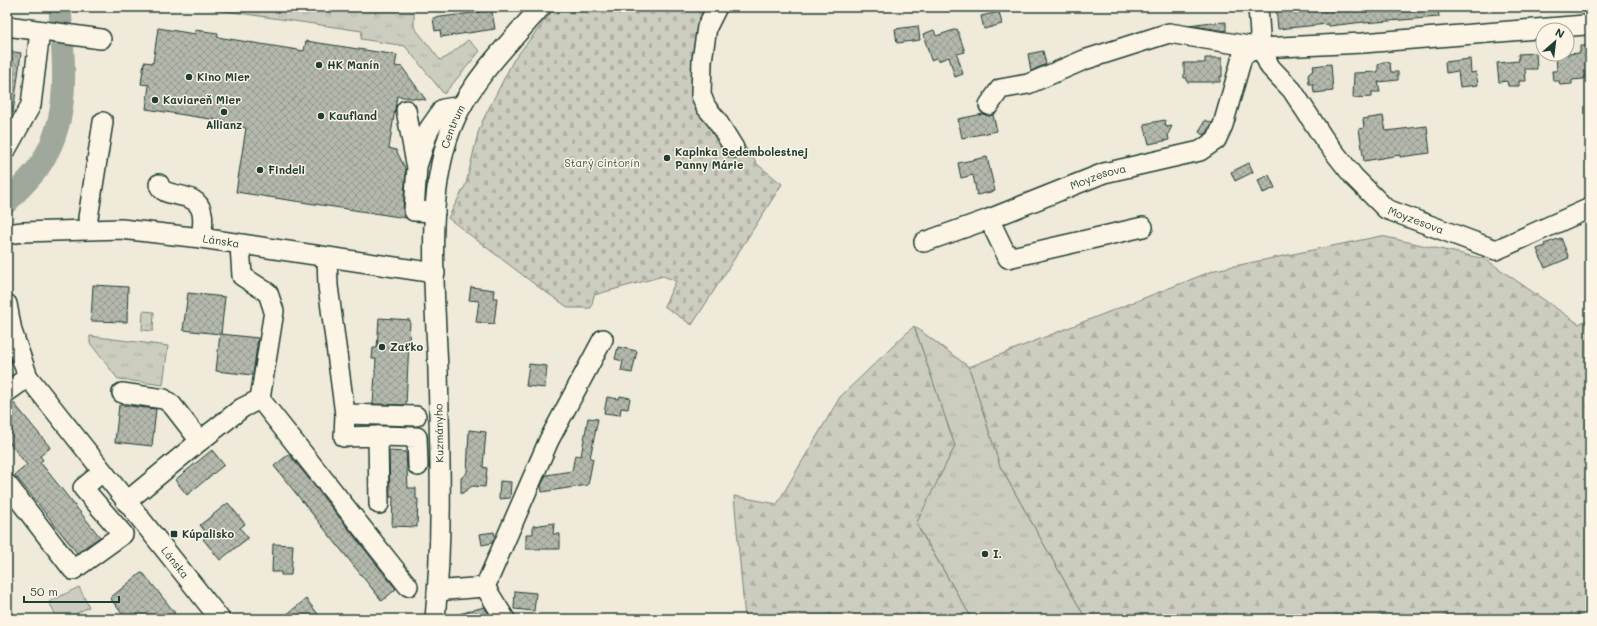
<svg xmlns="http://www.w3.org/2000/svg" width="1597" height="626" viewBox="0 0 1597 626" font-family="Mali,sans-serif">
	<defs>
		<pattern id="grass-tufts" width="24" height="20" patternUnits="userSpaceOnUse"><rect width="24" height="20" fill="#cccdbf"/><path d="M3 7l-1-3M5 7V3M7 7l1-3M15 17l-1-3M17 17v-4M19 17l1-3" fill="none" stroke="#afb1a5"/></pattern>
		<pattern id="forest-firs" width="22" height="20" patternUnits="userSpaceOnUse"><rect width="22" height="20" fill="#cccdbf"/><path d="M5 1l3.5 6h-7zM16 11l3.5 6h-7z" fill="#afb1a5"/></pattern>
		<pattern id="cemetery-stones" width="16" height="16" patternUnits="userSpaceOnUse"><rect width="16" height="16" fill="#cccdbf"/><path d="M2 7V4a2 2 0 0 1 4 0v3zM10 15v-3a2 2 0 0 1 4 0v3z" fill="#afb1a5"/></pattern>
		<pattern id="building-cross-hatch" width="8" height="8" patternUnits="userSpaceOnUse"><rect width="8" height="8" fill="#b5b9ad"/><path d="M0 0l8 8M0 8l8-8" fill="none" stroke="#93988e"/></pattern>
	</defs>
	<rect width="100%" height="100%" fill="#efeada"/>
	<filter id="ink" filterUnits="userSpaceOnUse"><feTurbulence type="fractalNoise" baseFrequency=".025" numOctaves="2"/><feDisplacementMap in="SourceGraphic" scale="8" xChannelSelector="R" yChannelSelector="G"/><feConvolveMatrix kernelMatrix="1 2 1 2 8 2 1 2 1" color-interpolation-filters="sRGB"/></filter>
	<g filter="url(#ink)">
		<path fill="url(#grass-tufts)" stroke="#76857a" d="M198,7H414V27L440,60L447,57L468,40L480,51L444,94L405,46L361,39L362,31Z
			M143,311L154,312L153,331L142,330Z
			M914,326L969,367L1000,466L1086,619H972L916,523L955,446Z
			M90,336L168,346L163,385L118,379L90,343Z"/>
		<path fill="url(#forest-firs)" stroke="#76857a" d="M1381,236L1485,259L1579,324L1590,318V619H1086L1000,466L969,367L1215,270Z
			M914,326L955,446L916,524L972,619H745L734,496L777,504L840,397Z"/>
		<path fill="url(#cemetery-stones)" stroke="#76857a" d="M558,7H724L715,32L710,98L758,165L782,184L692,325L664,306L676,281L663,276L594,295L591,308H569L537,286L448,218L466,184L478,133L483,120L513,61L549,15Z"/>
		<path fill="#cccdbf" stroke="#76857a" d="M79,587L89,607L65,619H58L49,602Z"/>
		<g fill="none" stroke-linecap="round" stroke-linejoin="round">
			<path stroke="#9fa89a" stroke-width="23" d="M7,202C17,191 29,180 38,168C73,117 63,65 60,7"/>
		</g>
		<path fill="url(#building-cross-hatch)" stroke="#1f3d34" d="M491,7L495,29L441,37L440,30L435,31L433,18L480,12L479,9Z
			M1288,7H1438L1439,17L1364,23V22L1329,26L1328,24L1278,29L1276,8Z
			M999,12L1002,24L984,29L981,16Z
			M1212,22V23L1226,22V31L1188,25Z
			M918,26L920,40L897,43L895,29Z
			M158,28L195,34V30L218,33L217,37L304,51L306,41L397,55L395,66L402,67L426,100L397,96L389,148L396,150L406,170L403,210L406,218L236,192L246,128L222,123L223,121L146,109L149,85L141,84L144,62L153,63Z
			M957,29L965,52L957,54L963,74L955,77L949,57L938,61L936,58L931,60L923,34L934,30L936,36Z
			M1580,46H1590V77H1584V79L1572,80V84L1560,85L1559,81H1553L1552,71H1557L1556,55L1580,53Z
			M7,51L21,53L13,113L7,112Z
			M1043,51L1046,64L1031,71L1028,54Z
			M1536,53L1537,69H1525L1526,81H1519V86H1508L1507,81L1499,82L1497,63L1519,61L1518,54Z
			M1205,58H1222V77H1220V82H1187V78H1184V63H1205Z
			M1470,59L1471,73L1476,72L1478,85L1460,87L1458,71L1446,73L1445,62Z
			M1385,62L1390,63L1391,72H1398V80L1378,82L1380,92H1372V97L1353,98L1354,73L1378,72V65Z
			M1331,64L1333,91L1314,93L1313,84H1309L1308,75L1314,69L1313,66Z
			M983,114L989,116L993,115L997,131L962,138L958,119Z
			M1383,116L1386,131L1427,126L1430,153L1400,157V155L1364,161L1359,129L1364,128L1363,119Z
			M1165,120L1166,127L1172,126L1168,134L1169,140L1149,144L1144,124Z
			M1205,120L1212,123L1207,133L1203,135L1199,132Z
			M987,157L995,191L977,195L973,175L961,178L958,163Z
			M1249,163L1253,172L1235,181L1231,172Z
			M1269,175L1275,188L1263,193L1258,180Z
			M1561,238L1569,258L1545,268L1537,249L1545,246L1544,244Z
			M93,285L128,287L127,322L91,321Z
			M471,287L494,290L493,298H497L494,324L476,322L479,301L469,300Z
			M188,293L225,297L221,334L258,338L253,375L216,371L220,334L183,330Z
			M379,318L410,320L406,405L373,404L376,359H372L373,348H377Z
			M618,347L637,351L632,373L621,371L623,361L615,359Z
			M529,364L547,366L545,388L526,386Z
			M620,396L630,398L628,409L621,408L620,415L604,413L607,397L619,399Z
			M13,402L49,446L50,448L40,456L43,460L40,462L100,537L77,553L15,475L27,465L7,440V407Z
			M119,405L156,409L152,446L115,442Z
			M588,418L598,419L590,458L593,459L588,485L542,492L541,486L546,475L572,471L575,455L581,456Z
			M469,430L486,432L483,467L487,468L485,487L472,486L461,494V478L467,473Z
			M212,450L224,465L187,495L175,480Z
			M389,451L406,452L408,488H416V499H418L417,527L392,526L393,497H390Z
			M289,454L396,589L382,601L274,466Z
			M500,481L511,482L510,498L499,499Z
			M228,503L245,524L240,528L248,538L220,560L203,539L208,535L200,525Z
			M554,523L553,534H560V549H526V534H533V526Z
			M494,532L495,537L492,543L482,545L480,534Z
			M273,544L293,545L291,575H281V572H272Z
			M141,573L144,574L175,613L168,619H126L110,598Z
			M515,591L536,593L534,611L514,609Z
			M306,599L322,619H281Z
			M484,607L492,619H452V616Z"/>
		<g fill="none" stroke-linecap="round" stroke-linejoin="round">
			<defs>
				<g id="minor">
					<path d="M717,7L707,27L702,60L701,95L706,107L716,119L734,148"/>
					<path id="s1" d="M1258,7L1261,48L1270,67L1292,90L1324,139L1354,177L1386,209L1496,250L1590,208"/>
					<path d="M7,26L101,39"/>
					<path d="M989,105L1000,89L1028,84L1084,60L1169,33L1261,48L1363,43L1585,25"/>
					<path d="M406,110L416,163"/>
					<path d="M7,148L31,105L40,31"/>
					<path d="M159,184C163,201 197,188 202,213C204,221 202,230 201,238"/>
					<path d="M435,212L414,211L417,166L429,129L443,109L462,106"/>
					<path d="M88,218L103,122"/>
					<path d="M989,219L1008,258L1143,227"/>
					<path id="s2" d="M7,234L23,232L121,229L201,238L435,273"/>
					<path id="s3" d="M924,242L989,219L1104,173L1200,151L1216,140L1223,125L1243,54L1261,48"/>
					<path d="M240,245L242,276L268,293L274,311L260,399"/>
					<path d="M327,258L328,286L345,414L344,437L378,436L379,504"/>
					<path id="s4" d="M7,304L12,331L28,377L220,619"/>
					<path d="M7,392L28,377"/>
					<path d="M122,393L164,399L172,405L200,441"/>
					<path d="M345,414L416,416"/>
					<path d="M378,436L417,437L418,466"/>
					<path d="M7,484L73,570L123,534L83,488L95,478"/>
					<path d="M126,502L200,441L242,408L260,399L408,586"/>
					<path d="M485,587L549,440L603,339"/>
					<path d="M437,593L447,590L485,587L505,619"/>
					<path id="s5" d="M435,619C443,536 440,453 438,370C435,292 423,188 456,117C476,75 511,41 541,7"/>
				</g>
			</defs>
			<use href="#minor" stroke="#1f3d34" stroke-width="22"/>
			<use href="#minor" stroke="#fcf5e5" stroke-width="19"/>
		</g>
	</g>
	<g fill="#1f3d34" stroke="#fcf5e5" stroke-width="1.5">
		<circle cx="319" cy="65" r="4"/>
		<circle cx="189" cy="77" r="4"/>
		<circle cx="155" cy="100" r="4"/>
		<circle cx="224" cy="112" r="4"/>
		<circle cx="321" cy="116" r="4"/>
		<circle cx="667" cy="158" r="4"/>
		<circle cx="260" cy="170" r="4"/>
		<circle cx="382" cy="347" r="4"/>
		<rect x="170" y="530" width="8" height="8" rx="2"/>
		<circle cx="985" cy="554" r="4"/>
	</g>
	<g text-anchor="middle" stroke-width="3" stroke-linejoin="round" paint-order="stroke">
		<g font-size="11" font-weight="bold" fill="#1f3d34" stroke="#fcf5e5" text-anchor="start">
			<text x="327" y="69">HK Manín</text>
			<text x="197" y="81">Kino Mier</text>
			<text x="163" y="104">Kaviareň Mier</text>
			<text x="329" y="120">Kaufland</text>
			<text x="224" y="129" text-anchor="middle">Allianz</text>
			<text x="675" y="156">Kaplnka Sedembolestnej<tspan x="675" dy="13">Panny Márie</tspan></text>
			<text x="268" y="174">Findeli</text>
			<text x="390" y="351">Zaťko</text>
			<text x="182" y="538">Kúpalisko</text>
			<text x="993" y="558">I.</text>
		</g>
		<g font-size="11" fill="#1f3d34" stroke="#fcf5e5">
			<text dy="4" stroke="none"><textPath href="#s5" startOffset="495">Centrum</textPath></text>
			<text dy="4" stroke="none"><textPath href="#s3" startOffset="186">Moyzesova</textPath></text>
			<text dy="4" stroke="none"><textPath href="#s1" startOffset="278">Moyzesova</textPath></text>
			<text dy="4" stroke="none"><textPath href="#s2" startOffset="215">Lánska</textPath></text>
			<text transform="translate(439 433) rotate(-91)" y="4">Kuzmányho</text>
			<text dy="4" stroke="none"><textPath href="#s4" startOffset="313">Lánska</textPath></text>
		</g>
		<g font-size="11" fill="#425a50" stroke="#fcf5e5">
			<text x="602" y="167">Starý cintorín</text>
		</g>
	</g>
	<rect width="1597" height="626" fill="none" stroke="#fcf5e5" stroke-width="24"/>
	<rect x="12" y="12" width="1573" height="602" fill="none" stroke="#1f3d34" stroke-width="1.5" filter="url(#ink)"/>
	<g transform="translate(1555 42) rotate(28)"><circle r="19" fill="#fcf5e5" stroke="#a4ab9e"/>
	<path d="M0-3L7 15L0 10L-7 15Z" fill="#1f3d34"/>
	<text y="-6" font-size="11" font-weight="bold" text-anchor="middle" fill="#1f3d34">N</text>
	</g>
	<path d="M24 596v6h95v-6" fill="none" stroke="#1f3d34" stroke-width="2"/>
	<text x="30" y="596" font-size="12" fill="#1f3d34" stroke="#fcf5e5" stroke-width="3" paint-order="stroke">50 m</text>
</svg>
